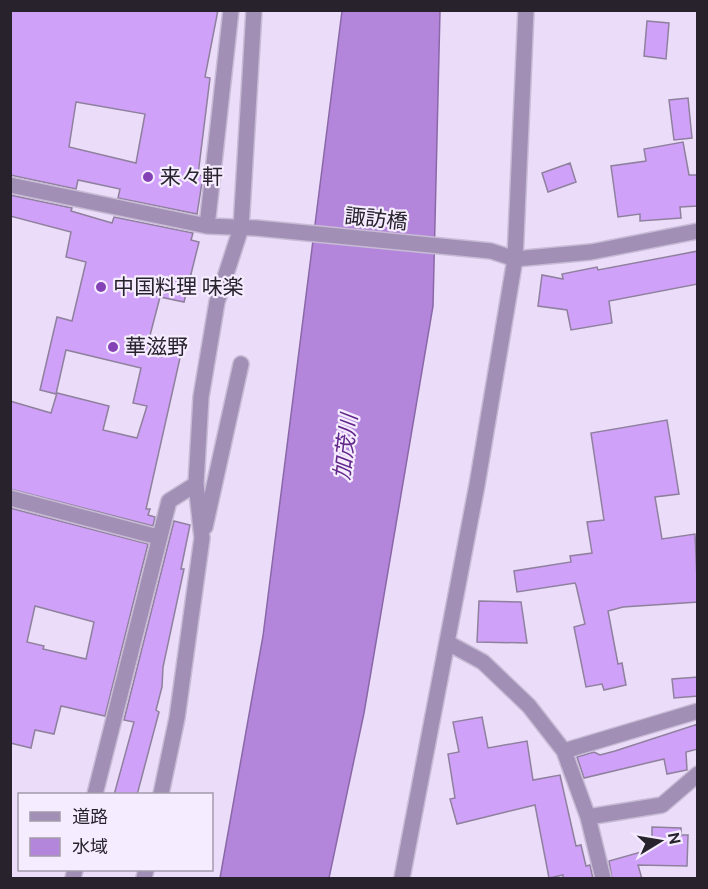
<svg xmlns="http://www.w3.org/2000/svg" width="708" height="889" viewBox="0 0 708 889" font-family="Ubuntu,'Noto Sans JP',sans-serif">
	<rect width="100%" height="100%" fill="#ebdcfa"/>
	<path fill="#b486db" stroke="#8a68a7" stroke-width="1.5" d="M342,11H440L433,306L364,713L329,878H220L263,636Z"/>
	<path fill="#cfa1f8" stroke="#8f819d" stroke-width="1.5" fill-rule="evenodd" d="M10,10H218L205,77L210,78L198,175L203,176L197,214L118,198L120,189L78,180L76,189L10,175ZM76,102L145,114L136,163L69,147Z
		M647,21L669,23L666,59L644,56Z
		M688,98L692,138L674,140L669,100Z
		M683,142L689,175H698V206L680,207L681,218L640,221V214L618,217L611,166L646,161L644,149Z
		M570,163L576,182L548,192L542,173Z
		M10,195L72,208L71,211L112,223L114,217L193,233L191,240L199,242L184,302L160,297L148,343L182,349L146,509H150L148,515L155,517L153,526L10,489V401L51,413L57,393L109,406L103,430L137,438L147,406L133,403L141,368L66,350L56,394L40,390L57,317L72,321L86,262L66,257L71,232L10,216Z
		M698,251V284L609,301L612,323L571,330L567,310L538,306L542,275L563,279L562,274L597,267L598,270Z
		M667,420L679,494L655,497L662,539L695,534L698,602L623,607L608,611L618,664L622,663L626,685L604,690L602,684L586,687L574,627L585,624L576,585L575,583L517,592L514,571L571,562L570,556L592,553L587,522L604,520L591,433Z
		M10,508L148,544L105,716L61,706L54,734L35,730L31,748L10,743ZM35,606L94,622L86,659L43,649L44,646L27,642Z
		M174,521L190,525L181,569H184L163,667L162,687L156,710L159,712L137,795H114L134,722L124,720Z
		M479,601L521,602L527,643L477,642Z
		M698,677V696L674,698L672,679Z
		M482,717L488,748L527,741L533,780L560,775L576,846L581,845L586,866L590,865L593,879H563V875L549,878L535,805L457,824L450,799L455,798L448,754L459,752L453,722Z
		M698,724V749L686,752L687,770L667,774L664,759L584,778L577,757L594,752L600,755L615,751Z
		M652,827L681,828V835H688L687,866L638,865L642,879H612L609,861L652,849Z"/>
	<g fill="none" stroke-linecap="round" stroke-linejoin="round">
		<defs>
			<path id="minor" d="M10,185L207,226L256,228L491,251L515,259L591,252L698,231
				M207,226L231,10
				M10,498L158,537
				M205,527L241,364
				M448,643L483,662L529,706L564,751L588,817L603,878
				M564,751L698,711
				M95,794L169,501L196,484
				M161,794L177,718L202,538L196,484L201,397L217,302L241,228L254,10
				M588,817L662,805L698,774
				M73,878L75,870
				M144,878L146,870
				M402,878L477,485L515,259L526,10"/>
		</defs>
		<use href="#minor" stroke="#c8bbd5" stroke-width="18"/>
		<use href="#minor" stroke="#a28fb5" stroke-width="15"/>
	</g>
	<g fill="#8542b6" stroke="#f5ecff" stroke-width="2">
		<circle cx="148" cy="177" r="6"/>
		<circle cx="101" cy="287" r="6"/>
		<circle cx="113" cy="347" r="6"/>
	</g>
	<g text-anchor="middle" stroke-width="4.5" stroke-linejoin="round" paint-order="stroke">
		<g font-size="21" fill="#28222d" stroke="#f5ecff" text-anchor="start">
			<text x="160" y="184">来々軒</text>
			<text x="113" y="294">中国料理 味楽</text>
			<text x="125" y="354">華滋野</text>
		</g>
		<g font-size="21" fill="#28222d" stroke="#f5ecff">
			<text transform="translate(376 219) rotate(6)" y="7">諏訪橋</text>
		</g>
		<g font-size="22" font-style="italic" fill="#62278a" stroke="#f5ecff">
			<text transform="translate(345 447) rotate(-83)" y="8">加茂川</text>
		</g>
	</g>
	<rect width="708" height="889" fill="none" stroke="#28222d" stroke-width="24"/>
	<rect x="18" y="793" width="195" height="78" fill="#f5ecff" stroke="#a39bab" stroke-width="1.5"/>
	<rect x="30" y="812" width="30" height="9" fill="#a28fb5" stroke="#a39bab" stroke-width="1.5"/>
	<text x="72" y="823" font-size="18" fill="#28222d">道路</text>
	<rect x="30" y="838" width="30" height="18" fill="#b486db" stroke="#a39bab" stroke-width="1.5"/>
	<text x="72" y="853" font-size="18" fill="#28222d">水域</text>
	<g transform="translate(660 841) rotate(79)" stroke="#f5ecff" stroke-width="4.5" paint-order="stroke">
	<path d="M0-4.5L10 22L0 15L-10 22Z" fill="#28222d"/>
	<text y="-9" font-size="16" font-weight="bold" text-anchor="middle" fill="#28222d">N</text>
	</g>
</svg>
